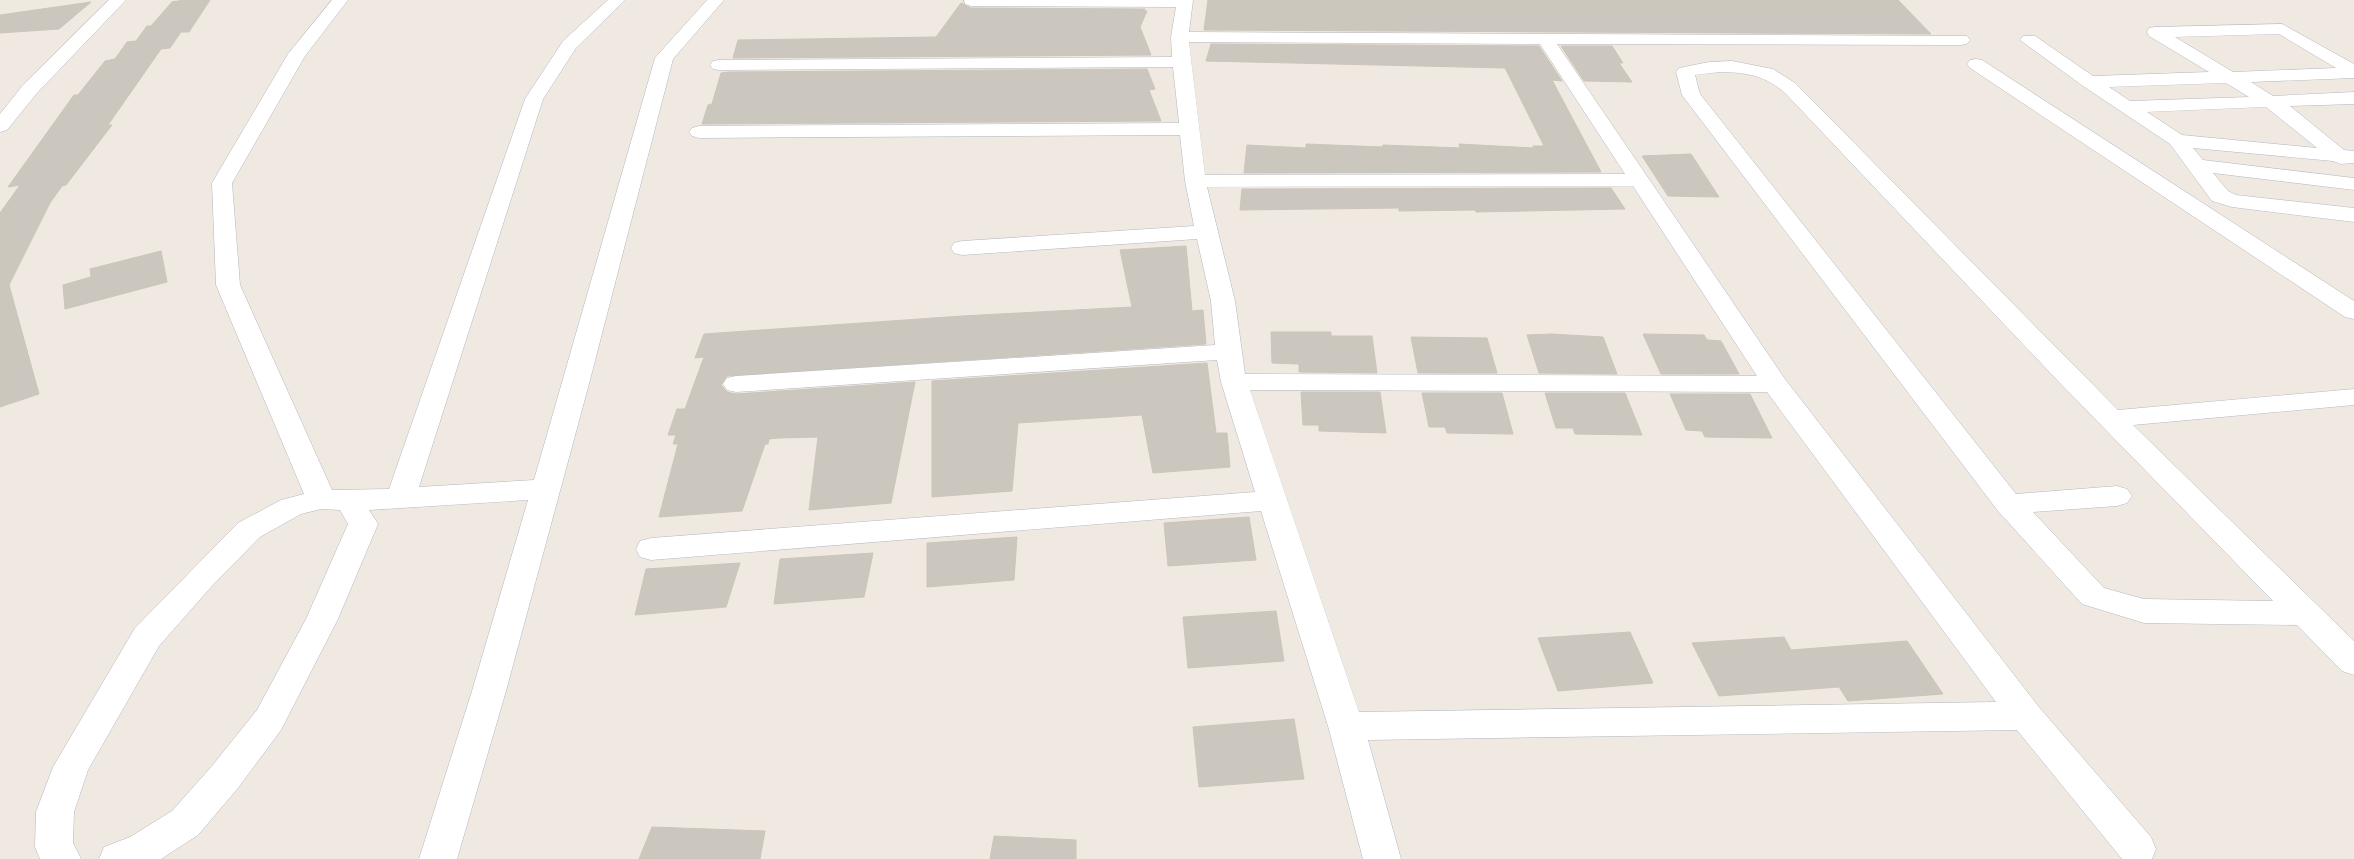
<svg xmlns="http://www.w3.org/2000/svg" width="2354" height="859" viewBox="0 0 2354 859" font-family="Lato,sans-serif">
	<rect width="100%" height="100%" fill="#efe9e1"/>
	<path fill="#cbc7bf" stroke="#cbc5ba" d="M184,0H210L189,32H181L170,48L161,49L108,125H112L66,185L62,186L50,203L9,285L39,394L0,407V213L20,185L8,187L74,95H78L105,61L115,59L127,42L136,41L147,26H151L172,2Z
		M1208,0H1898L1931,34L1204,30Z
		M91,2L59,29L0,33V15Z
		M961,3L971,8L1145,9L1144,11H1147L1140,27L1151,55L733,58L738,40L936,37Z
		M1211,44L1539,46L1562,81L1552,80L1601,172L1244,173L1247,145L1306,148V144L1383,147V145L1460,148L1459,144L1533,148V146H1544L1505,68L1206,61Z
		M1561,46H1612L1623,63H1619L1632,82L1584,81Z
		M1147,69L1155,89L1149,90L1161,121L702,124L708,105L712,104L721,73L729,72Z
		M1691,154L1719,197L1668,196L1642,156Z
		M1611,188L1625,209L1476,212L1475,210L1399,211V208L1240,210L1242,189Z
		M1186,246L1192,311L1203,310L1206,344L727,376L721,385L727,392L736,394L915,382L891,503L809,510L818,437L779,438L769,439L768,444H765L742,511L659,517L678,444H673L676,435H668L677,409H685L704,357L695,358L704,334L962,316L1132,307L1120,250Z
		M161,251L167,282L65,309L63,285L91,277L90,269Z
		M1271,332H1331V336H1372L1377,373L1299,372V364L1272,363Z
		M1552,334L1603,337L1617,374L1539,373L1527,335Z
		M1643,334L1704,335L1707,340L1721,341L1739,374H1661Z
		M1411,337L1487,338L1497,373H1418Z
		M1207,363L1216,433H1227L1230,467L1153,473L1142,415L1018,423L1012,491L932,497V381Z
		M1301,392H1380L1386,433L1319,431V425H1303Z
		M1422,393H1502L1513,434L1447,433L1445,427H1429Z
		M1545,393H1625L1642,435L1575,434L1573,428H1556Z
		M1670,394H1750L1772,438L1705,437L1702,431L1686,430Z
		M1249,517L1256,560L1168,566L1164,523Z
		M1017,537L1014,580L927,587V543Z
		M873,553L864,597L774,604L780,559Z
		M740,563L726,607L635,615L646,569Z
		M1276,611L1284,661L1188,668L1183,617Z
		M1630,632L1653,683L1558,691L1538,638Z
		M1784,637L1791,650L1907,641L1943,694L1848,701L1839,687L1719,696L1692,643Z
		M1294,719L1304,779L1199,787L1193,727Z
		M652,827L765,831L760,859H639Z
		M994,836L1076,840V859H990Z"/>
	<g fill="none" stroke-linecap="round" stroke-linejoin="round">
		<defs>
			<path id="street" d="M109,0H126L37,93L7,130L0,132V114L23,85Z
				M332,0H348L305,56L232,183L240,285L332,490L389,489L525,99L563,41L608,0H625L576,48L543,99L419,487L534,480L655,58L707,0H724L673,59L590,380L506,691L457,859H419L472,691L528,500L369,510L378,524L338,619L281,730L238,788L198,835L161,859H99L104,847L130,837L172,811L212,766L257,710L306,619L348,524L340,510L321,509L301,514L260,537L211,587L159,646L88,770L74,812L73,843L81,859H40L35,847L36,812L53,767L135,628L238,523L281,500L304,494L216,285L212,183L288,54Z
				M964,0H1193L1189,32L1967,36L1970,40L1967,44L1961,45L1557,44L1785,379L2038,706L2151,837L2156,849L2152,859H2122L2017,730L1368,740L1401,859H1363L1328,726L1261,511L651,560L640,557L636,549L640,541L651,538L1255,492L1221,382L1217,360L736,392L727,390L723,384L727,378L736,376L1215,345L1211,301L1197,239L962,255L954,253L951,248L954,243L962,241L1194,226L1185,181L1180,135L699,138L692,136L689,132L692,128L699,126L1179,123L1173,67L719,70L713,69L710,65L713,61L719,60L1172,57L1171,37L1176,7L971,6L965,4ZM1189,42L1540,44L1625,174L1205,175ZM1633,186L1757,376L1245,374L1235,301L1207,187ZM1250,390L1767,392L1996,702L1359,712Z
				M2282,24L2354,64V78L2251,82L2273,96L2354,92V104L2290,106L2344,150L2354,151V163L2341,164L2333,161L2193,148L2203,160L2354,178V190L2213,173L2228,191L2236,195L2354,208V222L2232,207L2212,201L2170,144L2083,86L2020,40L2023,36H2035L2093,76L2209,72L2149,36L2147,32L2149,28L2155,27ZM2279,34L2336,68L2233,72L2175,37ZM2226,83L2249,97L2130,101L2109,87ZM2266,107L2317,148L2182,135L2147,112Z
				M1976,59L1982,60L2354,301V319L2345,317L1970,68L1967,64L1970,60Z
				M1732,61L1773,69L1795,83L2118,410L2354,389V405L2133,425L2354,641V675L2342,671L2297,625L2144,623L2082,604L1998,511L1682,95L1676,72L1679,68L1709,62ZM1720,72C1746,72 1767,76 1786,94L2058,381L2273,601L2144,599L2104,588L2033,512L2117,506L2127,503L2132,496L2127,489L2117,486L2016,494L1700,94L1695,75Z"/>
		</defs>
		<use href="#street" stroke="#b4b7c1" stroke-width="1"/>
		<use href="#street" fill="#fff" fill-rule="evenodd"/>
	</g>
</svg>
